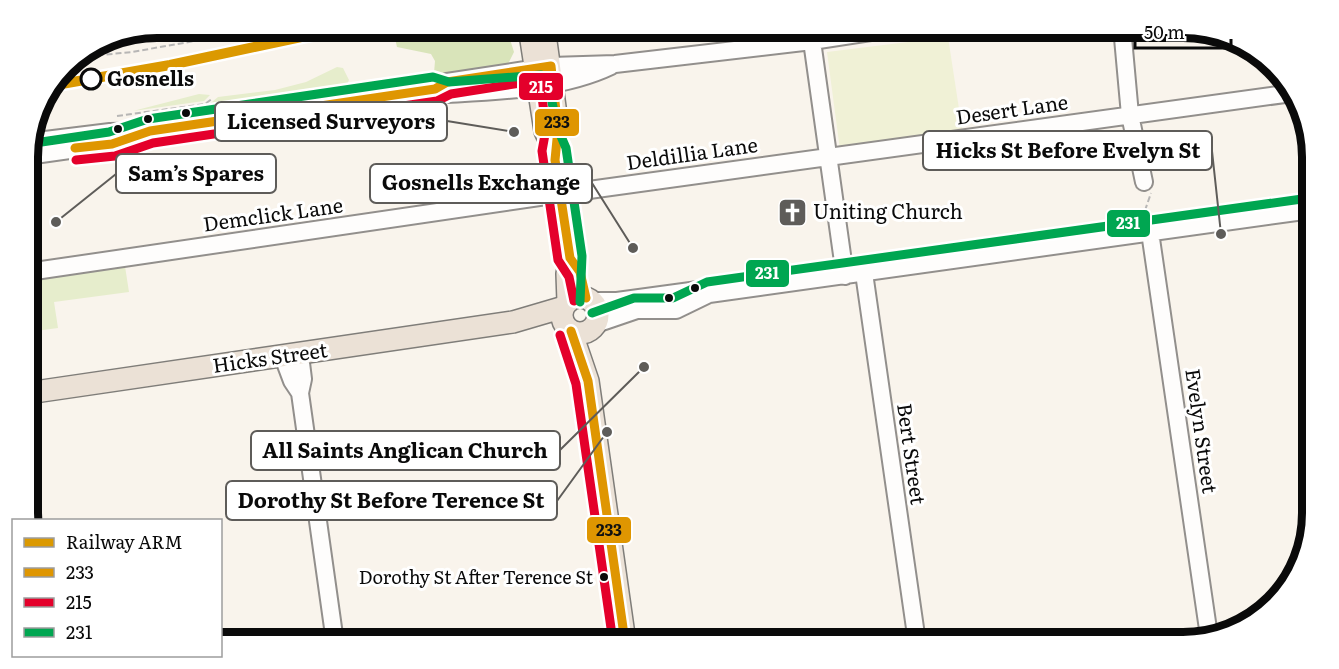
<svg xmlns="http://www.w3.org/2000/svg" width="1339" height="669" viewBox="0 0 1339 669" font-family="Literata,serif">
	<rect width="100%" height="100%" fill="#f9f4ec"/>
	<path fill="#e6edcc" d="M337,67L343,68L349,80L345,89L339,91L223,109L206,107L218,97L275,90L306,82Z
		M199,94L210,95L204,101L133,111Z
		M124,260L129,292L54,302L58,328L28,332V274Z"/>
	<path fill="#d9e4ba" d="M432,27H502L508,33L514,52L507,66L444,77L434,73L435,61L431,54L397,47L394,34Z"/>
	<path fill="#f0f1d6" d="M948,37L963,135L840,150L827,52Z"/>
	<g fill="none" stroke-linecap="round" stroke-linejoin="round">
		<defs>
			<path id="minor" d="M1122,27L1130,115L1144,182
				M119,34L159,27
				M812,41L845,276
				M435,89L447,94C501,91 563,89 611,66
				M29,142L110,132L150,131L435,89L447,82L551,66L615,64L812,41L903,27
				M27,156L112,144L135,137
				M1150,232L1209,636
				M28,272L560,194L1292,93
				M864,273L917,642
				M591,301H617L698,290L709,294
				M596,324L637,310H676L709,294L1311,210
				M300,355L303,379L300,393L335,642
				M283,357L292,381L300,393"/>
			<path id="major" d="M529,27L545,131L554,150L570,258L567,274L568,302
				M544,27L558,129L556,141
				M562 315a18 18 0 1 1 36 0a18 18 0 1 1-36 0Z
				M571,331L588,381L625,642
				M28,393L513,322L564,307"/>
		</defs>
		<use href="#minor" stroke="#928f8c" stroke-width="20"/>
		<use href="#major" stroke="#7f7d79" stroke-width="24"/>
		<path stroke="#b7b6b5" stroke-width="2" stroke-dasharray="6 3" stroke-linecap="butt" d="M171,35L200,27
			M89,48L110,46
			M80,53L91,56L132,52L274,27
			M117,116L205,104L213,98
			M382,135L414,132
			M1142,219L1151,193"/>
		<use href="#minor" stroke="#fefdfc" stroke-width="16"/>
		<use href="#major" stroke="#ebe1d6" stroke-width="21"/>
		<defs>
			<path id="bus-1" d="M75,148L112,144L150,131L435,89L447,82L551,66L558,129L555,160L570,258L580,272L586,298
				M571,331L588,381L625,642"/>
			<path id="bus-2" d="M76,160L115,156L153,143L437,101L451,94L540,80L546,129L542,151L558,260L569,277L574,301
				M560,335L576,384L613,642"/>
			<path id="bus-3" d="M28,144L109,132L148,119L433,77L449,82L541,75L548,82L557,127L566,148L582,256L580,302
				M592,313L634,298H673L707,282L1309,198"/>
		</defs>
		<use href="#bus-1" stroke="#fff" stroke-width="14"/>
		<use href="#bus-2" stroke="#fff" stroke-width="14"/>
		<use href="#bus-3" stroke="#fff" stroke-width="14"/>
		<use href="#bus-1" stroke="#df9601" stroke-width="9"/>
		<use href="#bus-2" stroke="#e4002b" stroke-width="9"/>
		<use href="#bus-3" stroke="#00a651" stroke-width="9"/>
		<defs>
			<path id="rail-1" d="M50,86L170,65L348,27"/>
		</defs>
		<use href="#rail-1" stroke="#fff" stroke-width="15"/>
		<use href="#rail-1" stroke="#db9901" stroke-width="10"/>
	</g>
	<defs>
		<symbol id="church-square" viewBox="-11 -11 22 22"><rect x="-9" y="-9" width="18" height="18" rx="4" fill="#5e5c59" stroke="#fff"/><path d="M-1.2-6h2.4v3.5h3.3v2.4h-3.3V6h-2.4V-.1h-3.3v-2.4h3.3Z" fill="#fff"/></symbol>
	</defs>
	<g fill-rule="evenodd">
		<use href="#church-square" x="776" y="196" width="33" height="33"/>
	</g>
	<circle fill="#fff" stroke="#0a0a0a" stroke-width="3" cx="91" cy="79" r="10"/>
	<g fill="#0a0a0a" stroke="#fff" stroke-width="2">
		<circle cx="186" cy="113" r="5"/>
		<circle cx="148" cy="119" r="5"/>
		<circle cx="118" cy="129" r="5"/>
		<circle cx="695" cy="288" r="5"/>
		<circle cx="669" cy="298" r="5"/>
		<circle cx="604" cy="577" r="5"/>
	</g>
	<g text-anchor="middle" stroke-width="6" stroke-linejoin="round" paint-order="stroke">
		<g font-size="18" fill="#0a0a0a" stroke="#fff" text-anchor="end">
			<text x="593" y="584">Dorothy St After Terence St</text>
		</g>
		<g font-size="20" font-weight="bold" fill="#0a0a0a" stroke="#fff" text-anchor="start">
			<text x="107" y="86">Gosnells</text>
		</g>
		<g font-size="20" fill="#0a0a0a" stroke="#fff">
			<text transform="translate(1012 110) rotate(-8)" y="7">Desert Lane</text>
			<text transform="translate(692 154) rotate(-8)" y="7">Deldillia Lane</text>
			<text transform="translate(273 215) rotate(-8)" y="7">Demclick Lane</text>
			<text transform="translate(270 358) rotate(-8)" y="7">Hicks Street</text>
			<text transform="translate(1201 431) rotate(82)" y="7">Evelyn Street</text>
			<text transform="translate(911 454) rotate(82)" y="7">Bert Street</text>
		</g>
		<g font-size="20" fill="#0a0a0a" stroke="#fff" text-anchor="start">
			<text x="813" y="219">Uniting Church</text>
		</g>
	</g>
	<path d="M0 0H1339V669H0ZM157 38H1183A119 119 0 0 1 1302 157V513A119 119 0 0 1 1183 632H157A119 119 0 0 1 38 513V157A119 119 0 0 1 157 38Z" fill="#fff" fill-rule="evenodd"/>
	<path fill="none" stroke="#0a0a0a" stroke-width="8" d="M157 38H1183A119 119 0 0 1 1302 157V513A119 119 0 0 1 1183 632H157A119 119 0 0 1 38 513V157A119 119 0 0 1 157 38Z"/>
	<path fill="none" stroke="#5e5c59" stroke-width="2" d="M514 132L447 121M1221 234L1212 151M56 222L116 174M633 248L592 183M644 367L560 450M607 432L557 501"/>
	<g fill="#5e5c59" stroke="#fff" stroke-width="2">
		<circle cx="514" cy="132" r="6"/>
		<circle cx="1221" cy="234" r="6"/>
		<circle cx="56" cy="222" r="6"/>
		<circle cx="633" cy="248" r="6"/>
		<circle cx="644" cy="367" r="6"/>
		<circle cx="607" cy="432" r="6"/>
	</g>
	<g fill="#fff" stroke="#5e5c59" stroke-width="2">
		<rect x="215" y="102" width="232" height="39" rx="6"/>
		<rect x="923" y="131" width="289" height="39" rx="6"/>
		<rect x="116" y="154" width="160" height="39" rx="6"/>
		<rect x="370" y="164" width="222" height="39" rx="6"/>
		<rect x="251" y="431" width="309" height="39" rx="6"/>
		<rect x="226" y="481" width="331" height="39" rx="6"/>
	</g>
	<g font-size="21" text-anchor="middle" font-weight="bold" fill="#0a0a0a">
		<text x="331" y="129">Licensed Surveyors</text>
		<text x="1068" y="158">Hicks St Before Evelyn St</text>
		<text x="196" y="181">Sam’s Spares</text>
		<text x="481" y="190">Gosnells Exchange</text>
		<text x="405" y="458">All Saints Anglican Church</text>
		<text x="391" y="508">Dorothy St Before Terence St</text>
	</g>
	<g stroke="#fff" stroke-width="2">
		<rect x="518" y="72" width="46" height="29" rx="6" fill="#e4002b"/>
		<rect x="534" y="108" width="46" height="29" rx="6" fill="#df9601"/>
		<rect x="1106" y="209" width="45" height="29" rx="6" fill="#00a651"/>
		<rect x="745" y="259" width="45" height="29" rx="6" fill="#00a651"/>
		<rect x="586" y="516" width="46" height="28" rx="6" fill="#df9601"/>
	</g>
	<g font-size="16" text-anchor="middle" font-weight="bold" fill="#fff">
		<text x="541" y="93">215</text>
		<text x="1128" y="229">231</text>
		<text x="767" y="279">231</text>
	</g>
	<g font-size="16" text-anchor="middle" font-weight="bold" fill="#111">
		<text x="557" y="128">233</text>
		<text x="609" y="536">233</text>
	</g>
	<rect x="12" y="519" width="210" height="138" fill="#ffffff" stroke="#9d9d9d" stroke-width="1.5"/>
	<rect x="24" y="538" width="30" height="9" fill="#db9901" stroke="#9d9d9d" stroke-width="1.5"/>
	<text x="66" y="549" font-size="18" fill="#0a0a0a">Railway ARM</text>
	<rect x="24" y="568" width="30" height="9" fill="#df9601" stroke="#9d9d9d" stroke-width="1.5"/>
	<text x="66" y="579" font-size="18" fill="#0a0a0a">233</text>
	<rect x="24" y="598" width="30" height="9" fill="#e4002b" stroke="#9d9d9d" stroke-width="1.5"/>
	<text x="66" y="609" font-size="18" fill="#0a0a0a">215</text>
	<rect x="24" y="628" width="30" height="9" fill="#00a651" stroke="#9d9d9d" stroke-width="1.5"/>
	<text x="66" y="639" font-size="18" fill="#0a0a0a">231</text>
	<path d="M1135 39v9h96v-9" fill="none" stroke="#0a0a0a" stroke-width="3"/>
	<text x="1144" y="39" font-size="18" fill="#0a0a0a" stroke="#ffffff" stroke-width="4.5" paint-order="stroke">50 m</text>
</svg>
